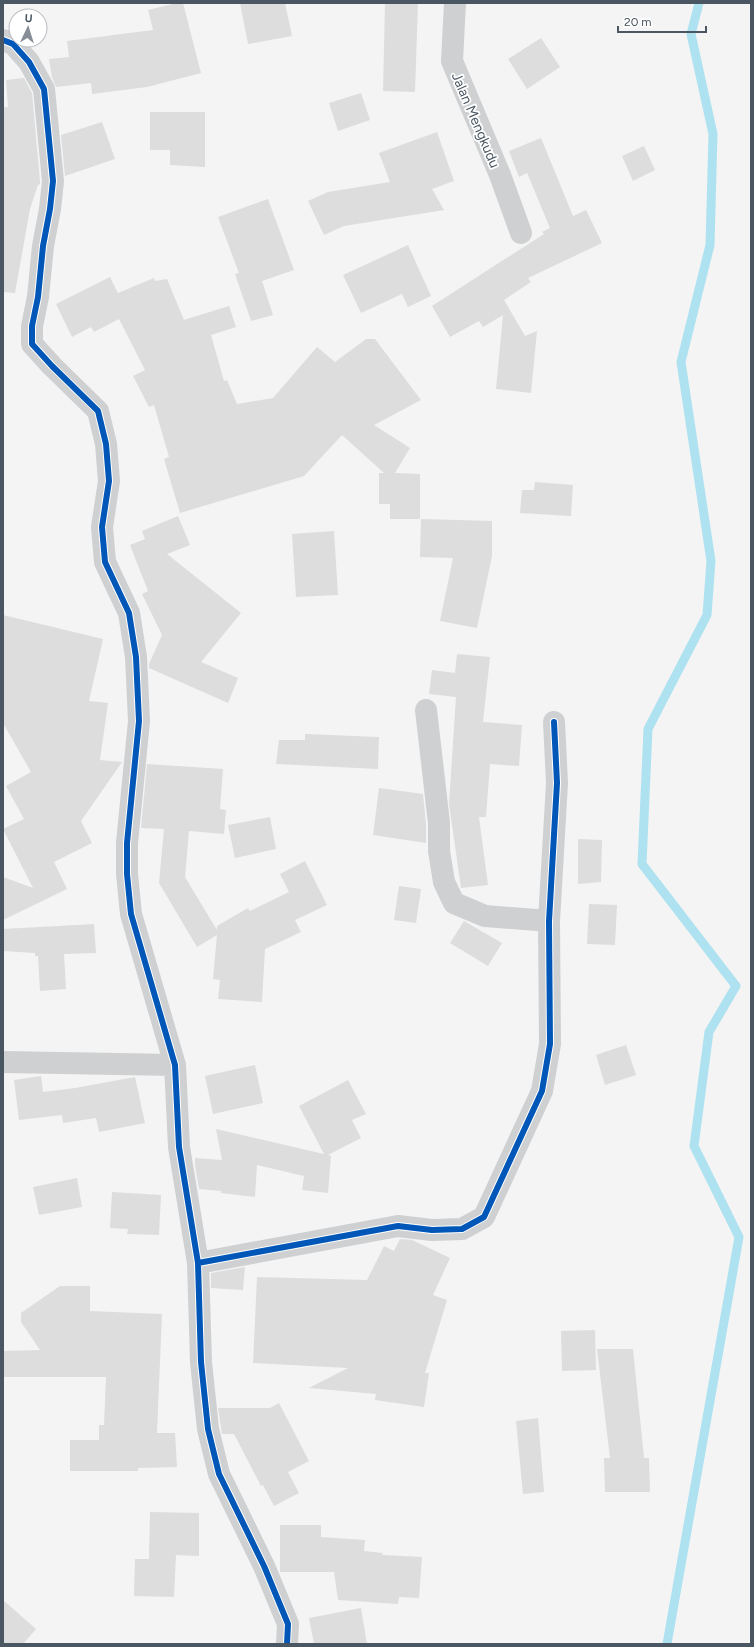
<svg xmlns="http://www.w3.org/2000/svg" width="754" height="1647" viewBox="0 0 754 1647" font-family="Figtree,sans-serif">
	<rect width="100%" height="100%" fill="#f4f4f4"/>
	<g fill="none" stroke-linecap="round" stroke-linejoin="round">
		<path stroke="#aee2f0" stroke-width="9" d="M667,1644L739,1237L694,1146L709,1032L736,986L642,864L648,729L707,615L711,561L681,362L710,245L713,134L691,34L699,3"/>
	</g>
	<path fill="#ddddde" d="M177,3H183L201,73L147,87L92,94L91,83L56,87L52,77L49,59L69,57L67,41L153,30L148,10Z
		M240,3H285L292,36L248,44Z
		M385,3H418L415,92L383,91Z
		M541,38L560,67L527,89L508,59Z
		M24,78L32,93L40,181V184L38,185L30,209L15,293L3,292V107H8L6,80Z
		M361,93L370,120L338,131L329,103Z
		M150,112H205V167L170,165V150H150Z
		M102,122L115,159L65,176L61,135Z
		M437,132L454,181L432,189L444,210L344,226L324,235L308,201L328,192L390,182L379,153Z
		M541,138L573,216L586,210L602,243L528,278L531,282L504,300L525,336L537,331L531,393L496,389L503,315L483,327L479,321L450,337L432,306L544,234L542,232L550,228L527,173L519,177L509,151Z
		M644,146L655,170L633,181L622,156Z
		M268,199L294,270L262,281L273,315L251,321L235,274L239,273L218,217Z
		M408,245L431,296L408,307L402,294L361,313L343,275Z
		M110,277L118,293L154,278L155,281L167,279L184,320L229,306L236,327L211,335L224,381L227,380L237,404L273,398L317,347L335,362L366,339H375L421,400L374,425L410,448L395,473L420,474V519H390V504H379V473H384L342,435L304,476L180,513L164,459L169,457L154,405L149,407L133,376L145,370L119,319L94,332L91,327L72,337L56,304Z
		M535,482L573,485L571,516L520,513L522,490H534Z
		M178,516L190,545L167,554L241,613L201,662L238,678L228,703L149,668V664L162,635L142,594L148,591L130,545L145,539L142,531Z
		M421,519L492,521V556L477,628L440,621L453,558L420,557Z
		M334,531L338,595L296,597L292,534Z
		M3,615L103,639L89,701L108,703L100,760L122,762L81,821L92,843L54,862L67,889L3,920V877L33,888L3,829L24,819L6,786L31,772L3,723Z
		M457,654L490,657L483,722L522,725L519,766L490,764L486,817H479L488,885L461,888L449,804L456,697L429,694L432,670L455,673Z
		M305,734L379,737L378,769L276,764L279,740H305Z
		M147,764L223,769L220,809L226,810L224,834L189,831L185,877L217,930V926L248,908L250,911L289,892L280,874L305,861L327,905L295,920L301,932L265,949L262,1002L218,999L220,980L213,979L217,935L197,947L159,883L164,829L141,828Z
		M379,788L423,794L426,824V843L373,835Z
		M270,817L276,849L235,858L228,825Z
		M578,839L602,840L601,882L578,884Z
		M399,886L421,889L416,923L394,920Z
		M589,904L617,905L615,945L587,944Z
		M464,921L502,943L488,966L450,943Z
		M94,924L96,953L64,954L66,989L40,991L38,956H35V953L3,951V929Z
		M626,1045L636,1075L605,1085L596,1055Z
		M255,1065L263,1103L213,1114L205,1076Z
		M41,1076L43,1092L75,1088L135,1077L145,1123L99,1132L96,1118L63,1123L62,1115L19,1120L14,1080Z
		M348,1080L366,1114L352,1120L361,1138L328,1155L331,1156L328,1193L302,1190L304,1176L257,1165L255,1197L221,1193V1191L199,1189L195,1165V1158L222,1160L216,1129L324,1154L299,1106Z
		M77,1178L82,1207L39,1215L33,1187Z
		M112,1192L161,1195L159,1235L127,1234L128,1229L110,1228Z
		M400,1239L412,1240L450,1258L433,1295L447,1300L425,1373H429L424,1407L375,1400L376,1394L309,1388L348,1368L253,1363L257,1277L367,1280L384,1246L394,1251Z
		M245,1267L243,1290L211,1288V1273Z
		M60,1286H90V1311L162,1314L157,1433H175L177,1467L138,1468V1471H70V1440H99V1425H104L106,1377H3V1351L40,1350L21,1322V1313Z
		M595,1330L596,1370L562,1371L561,1331Z
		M597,1349H633L644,1458H649L650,1492H605L604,1458H610Z
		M279,1403L309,1461L288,1472L299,1493L274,1506L263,1485L261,1486L234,1434H222L218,1408H270Z
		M538,1418L544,1492L523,1494L516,1421Z
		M150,1512L199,1513V1556L176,1555L174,1597L134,1596L135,1559H149Z
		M280,1525H321V1537L365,1540L364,1551L383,1553L382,1555L422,1557L419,1598L399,1597L398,1604L338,1600L334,1572H280Z
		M3,1600L36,1629L23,1644H3Z
		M361,1608L367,1644H314L309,1618Z"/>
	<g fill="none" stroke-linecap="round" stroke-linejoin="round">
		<path stroke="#ced0d2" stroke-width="22" d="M455,3L452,61L500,175L521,233
			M3,40L13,44L29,62L44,89L53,181L50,209L43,246L38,297L32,326V344L52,366L98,411L106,444L109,481L102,527L105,562L129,613L136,657L139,721L127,843V874L131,914L175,1065L179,1147L198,1263L201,1362L208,1429L219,1474L264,1566L288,1624L287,1644
			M426,710L439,823V851L444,882L454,903L485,916L549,921
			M3,1062L175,1065
			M198,1263L398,1226L432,1230L462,1229L484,1217L542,1091L550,1044L549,921L557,783L554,722"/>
		<defs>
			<path id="cycleway" d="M3,40L13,44L29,62L44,89L53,181L50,209L43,246L38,297L32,326V344L52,366L98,411L106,444L109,481L102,527L105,562L129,613L136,657L139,721L127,843V874L131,914L175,1065L179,1147L198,1263L201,1362L208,1429L219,1474L264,1566L288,1624L287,1644
				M198,1263L398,1226L432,1230L462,1229L484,1217L542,1091L550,1044L549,921L557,783L554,722"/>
		</defs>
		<use href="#cycleway" stroke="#fff" stroke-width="8"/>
		<use href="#cycleway" stroke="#0057b8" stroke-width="6"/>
	</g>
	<g text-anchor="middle" stroke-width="3.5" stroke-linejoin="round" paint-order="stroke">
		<g font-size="14" fill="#4a5661" stroke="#fff">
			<text transform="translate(476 120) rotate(67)" y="5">Jalan Mengkudu</text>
		</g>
	</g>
	<rect width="754" height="1647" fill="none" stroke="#4a5661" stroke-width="8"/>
	<g transform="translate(28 28) rotate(4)"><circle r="19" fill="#ffffff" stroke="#b7bbc0"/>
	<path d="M0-3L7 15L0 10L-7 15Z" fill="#868d94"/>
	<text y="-6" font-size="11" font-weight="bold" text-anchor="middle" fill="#4a5661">U</text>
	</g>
	<path d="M618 26v6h88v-6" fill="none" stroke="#4a5661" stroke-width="2"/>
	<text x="624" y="26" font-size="12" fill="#4a5661" stroke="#ffffff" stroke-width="3" paint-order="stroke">20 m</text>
</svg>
